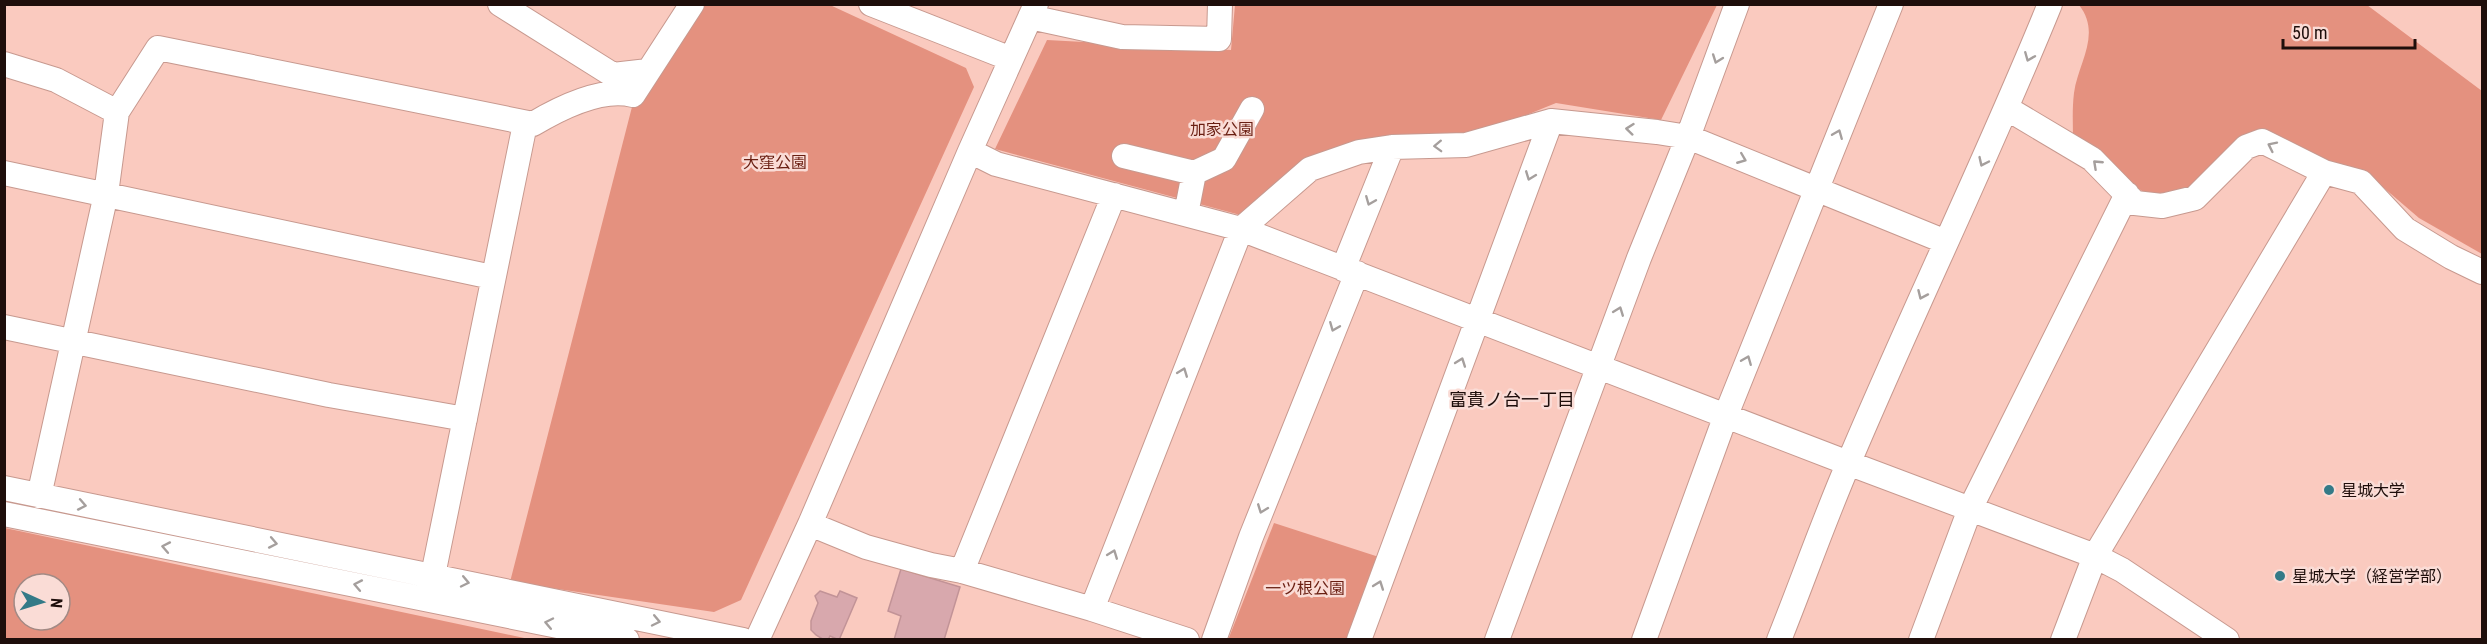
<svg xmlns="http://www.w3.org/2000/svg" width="2487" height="644" viewBox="0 0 2487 644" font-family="'Roboto Condensed','Noto Sans JP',sans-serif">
	<rect width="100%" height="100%" fill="#facabf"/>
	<path fill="#e4917f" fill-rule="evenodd" d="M696,5H830L966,68L974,87L741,600L714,612L510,582L633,103Z
		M1235,5H1717L1661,120L1556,103L1485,132L1403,135L1244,216L995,149L1047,40L1231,50Z
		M2079,5H2367L2482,91V254L2419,218L2370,176L2326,164L2270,132L2193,189L2169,199L2147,194L2118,176L2073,140C2073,125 2072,109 2074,93C2078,63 2102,34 2079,5Z
		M1274,523L1382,558L1352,639L1228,640Z
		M4,528H5L529,639H5ZM24,584H60V620H24Z"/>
	<path fill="#d8a8ad" stroke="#c29397" stroke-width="1.5" d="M901,569L960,587L944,640H894L901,616L888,611Z
		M820,591L837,597L840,591L857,598L839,640L830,636L828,640H824L816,635L811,630V621L818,603L815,596Z"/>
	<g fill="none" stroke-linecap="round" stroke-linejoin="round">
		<defs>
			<path id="minor" d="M500,4L613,75L648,71
				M871,4L1011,59
				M1030,17L1122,37L1219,39L1220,4
				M4,64L56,80L117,112
				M2008,109L2092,159L2135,203L2162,206L2195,198L2246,147L2262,141L2324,172L2361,182L2405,229L2451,257L2482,272
				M970,151L996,164L1241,229L1848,463L2095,556L2122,570L2227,640
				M1124,156L1194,173
				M4,173L492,277
				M1186,214L1194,173L1224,159L1252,109
				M1343,269L1392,147
				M4,327L329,395L465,419
				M4,488L743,640
				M39,496L106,194L117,112L158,48L533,124C560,108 601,87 633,95L692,4
				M4,514L627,640
				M810,524L866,547L931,565L962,571L1092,609L1187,640
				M962,571L1114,195
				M433,575L525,124
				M1092,609L1241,229L1310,169L1359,152L1392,147L1466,145L1551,121L1657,132L1688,137L1946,242
				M757,640L810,524L970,151L1036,4
				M1214,640L1251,537L1357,273
				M1359,640L1551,121
				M1497,640L1639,258L1688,137L1737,4
				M1644,640L1726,415L1891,4
				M1779,640C1803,580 1824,520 1849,462C1914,308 1987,159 2050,4
				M1921,640L1970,509L2127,194
				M2063,640L2095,556L2324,172"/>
		</defs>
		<use href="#minor" stroke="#c7998f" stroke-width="26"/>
		<use href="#minor" stroke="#fff" stroke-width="24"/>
	</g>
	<defs><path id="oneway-chevron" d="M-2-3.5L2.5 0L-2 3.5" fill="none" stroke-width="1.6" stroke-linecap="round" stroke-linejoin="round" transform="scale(1.5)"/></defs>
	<g stroke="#a59f9d">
		<use href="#oneway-chevron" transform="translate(2029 57) rotate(112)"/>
		<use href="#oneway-chevron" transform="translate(1717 59) rotate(110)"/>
		<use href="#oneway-chevron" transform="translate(1630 129) rotate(-174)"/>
		<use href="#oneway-chevron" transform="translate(1838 134) rotate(-68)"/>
		<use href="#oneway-chevron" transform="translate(1438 146) rotate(178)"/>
		<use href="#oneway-chevron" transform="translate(2272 146) rotate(-154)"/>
		<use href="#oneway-chevron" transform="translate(1742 159) rotate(22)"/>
		<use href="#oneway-chevron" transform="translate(1983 162) rotate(115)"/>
		<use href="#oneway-chevron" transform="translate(2097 164) rotate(-137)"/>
		<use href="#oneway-chevron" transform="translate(1530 176) rotate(111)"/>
		<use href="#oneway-chevron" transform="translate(1370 201) rotate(112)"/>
		<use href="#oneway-chevron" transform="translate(1922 295) rotate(114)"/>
		<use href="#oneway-chevron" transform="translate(1619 311) rotate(-69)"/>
		<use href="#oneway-chevron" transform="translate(1334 327) rotate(112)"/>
		<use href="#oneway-chevron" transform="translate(1747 360) rotate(-68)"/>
		<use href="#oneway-chevron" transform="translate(1461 362) rotate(-70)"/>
		<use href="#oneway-chevron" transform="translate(1183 372) rotate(-69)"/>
		<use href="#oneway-chevron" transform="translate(82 505) rotate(11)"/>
		<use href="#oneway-chevron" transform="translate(1262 509) rotate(111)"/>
		<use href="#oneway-chevron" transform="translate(273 543) rotate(11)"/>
		<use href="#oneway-chevron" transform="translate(166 547) rotate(-169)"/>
		<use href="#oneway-chevron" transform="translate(1113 554) rotate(-69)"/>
		<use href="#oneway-chevron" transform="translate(465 582) rotate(12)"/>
		<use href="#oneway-chevron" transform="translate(358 585) rotate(-169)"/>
		<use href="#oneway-chevron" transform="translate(1379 585) rotate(-70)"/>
		<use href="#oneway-chevron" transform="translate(656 621) rotate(12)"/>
		<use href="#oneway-chevron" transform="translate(549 623) rotate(-168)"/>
	</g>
	<g fill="#347a87" stroke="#fadcd6" stroke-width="2">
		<circle cx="2329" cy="490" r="6"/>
		<circle cx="2280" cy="576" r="6"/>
	</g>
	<g text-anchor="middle" stroke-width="5" stroke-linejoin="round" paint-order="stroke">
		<g font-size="16" fill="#6a1f12" stroke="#fadcd6">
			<text x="1222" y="135">加家公園</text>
			<text x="775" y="168">大窪公園</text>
			<text x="1305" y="594">一ツ根公園</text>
		</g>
		<g font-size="16" fill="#1e0e0b" stroke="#fadcd6" text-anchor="start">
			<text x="2341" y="496">星城大学</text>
			<text x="2292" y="582">星城大学（経営学部）</text>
		</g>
		<g font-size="18" fill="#1e0e0b" stroke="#fadcd6">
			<text x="1512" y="406">富貴ノ台一丁目</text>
		</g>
	</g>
	<rect width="2487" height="644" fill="none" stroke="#1e0e0b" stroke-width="12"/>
	<g transform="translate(42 602) rotate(94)"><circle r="28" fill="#fadcd6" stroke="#a28a85" stroke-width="1.5"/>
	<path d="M0-4.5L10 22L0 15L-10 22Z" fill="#347a87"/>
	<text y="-9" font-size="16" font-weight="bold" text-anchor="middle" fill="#1e0e0b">N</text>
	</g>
	<path d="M2283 39v9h132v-9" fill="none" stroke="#1e0e0b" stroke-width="3"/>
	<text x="2292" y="39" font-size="18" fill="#1e0e0b" stroke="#fadcd6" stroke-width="4.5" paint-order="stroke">50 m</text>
</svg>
